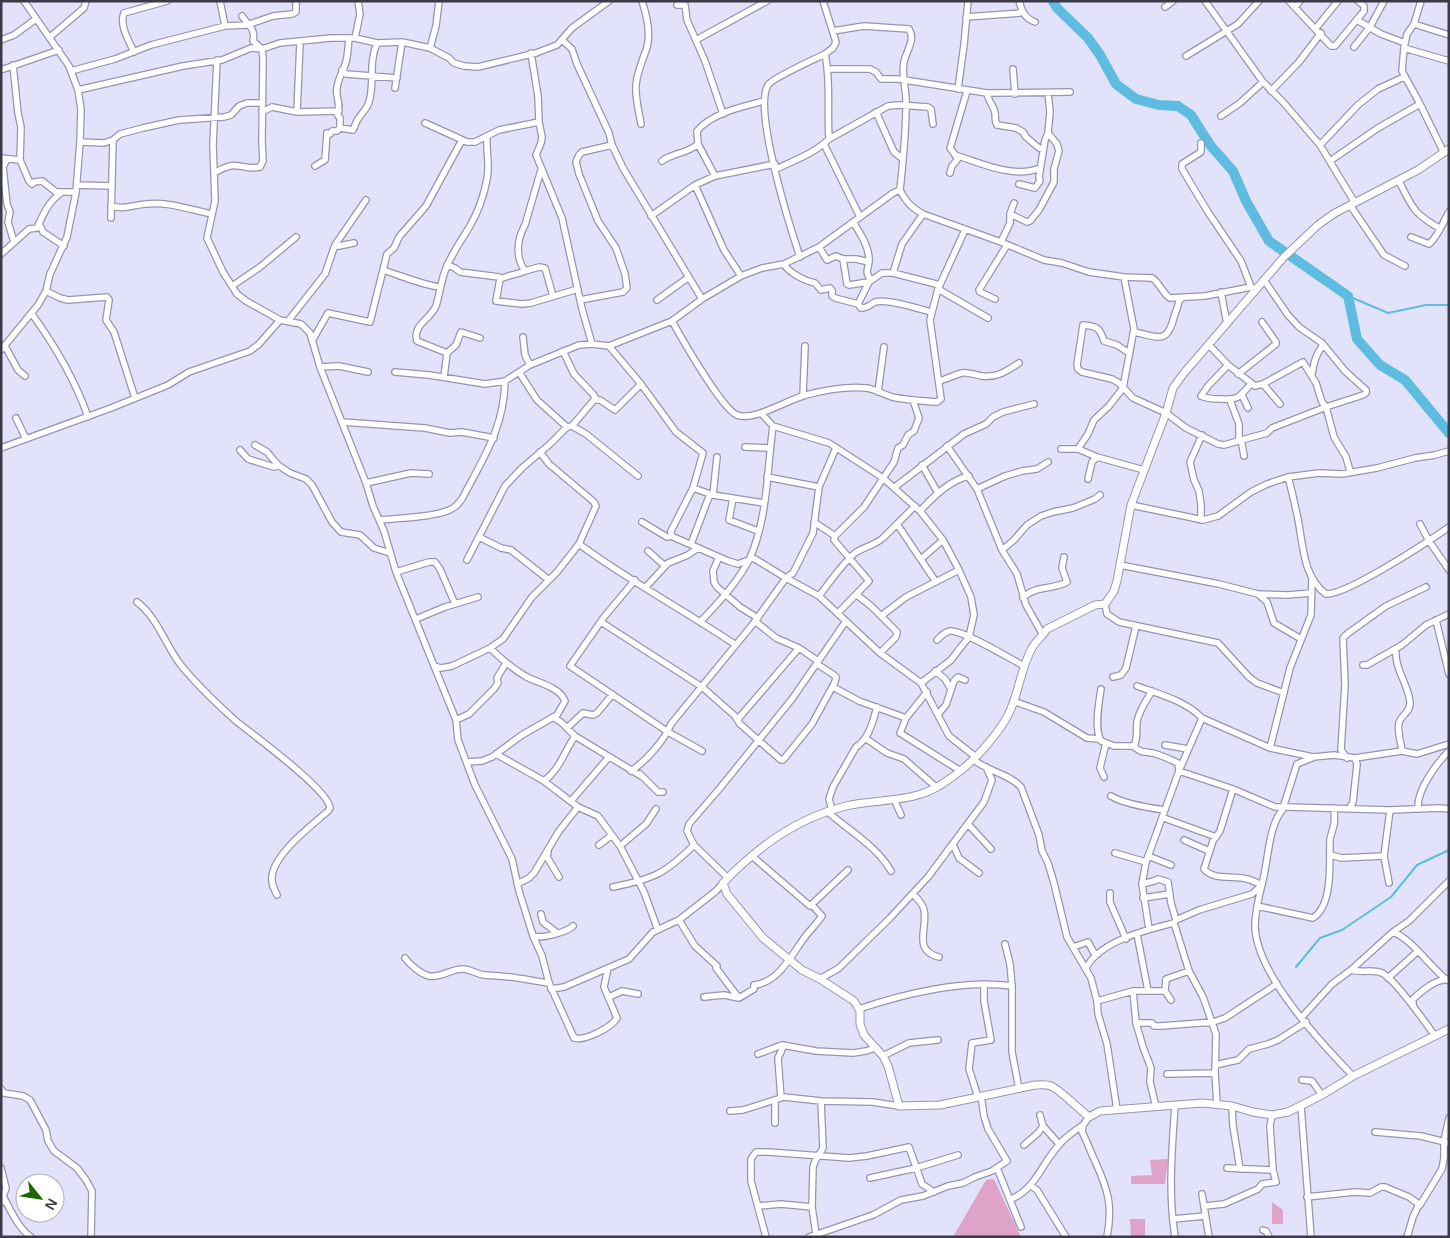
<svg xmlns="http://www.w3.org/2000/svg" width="1450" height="1238" viewBox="0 0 1450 1238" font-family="Helvetica,sans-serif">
	<rect width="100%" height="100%" fill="#e2e3fb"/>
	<path fill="#dfa3ca" d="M1168,1159L1165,1184H1131V1176L1152,1175L1150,1160Z
		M994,1179L1021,1237H953L986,1180Z
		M1272,1202L1283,1210V1224H1272Z
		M1130,1219H1145V1237H1131Z"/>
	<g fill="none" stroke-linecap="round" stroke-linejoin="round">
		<path stroke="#5ebce1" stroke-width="2" d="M1348,296L1388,313L1426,305H1449
			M1296,967L1320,938L1342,930L1391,897L1417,865L1449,850"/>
		<path stroke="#5ebce1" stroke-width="10" d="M1053,1L1057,8L1088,38L1100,55L1116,84L1136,99L1159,105L1178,106L1191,115L1210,145L1233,171L1246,201L1269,241L1348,296L1357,339L1380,365L1405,380L1449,433"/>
		<defs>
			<path id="minor" d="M220,1L225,26
				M1019,1C1022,11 1024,18 1035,22
				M1205,1L1263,82L1283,102L1320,145L1355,203
				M1289,1L1331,46H1335L1364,11V6L1358,1
				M1421,1L1414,24L1407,34L1404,48L1402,71L1420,104L1444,153
				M677,5H685L687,20L705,61L723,114
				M1165,7L1173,1
				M1295,7L1300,1
				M966,17L1020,13L1021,11
				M1357,20L1381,34L1405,43
				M1414,24L1449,35
				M1316,28L1338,1
				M833,31L864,26L909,29C916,40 906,51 904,62C901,77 907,90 906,105C906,133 903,162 900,190C906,202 912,208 923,214L1001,242L1044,260L1062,263L1089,272L1124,277L1152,278C1160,283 1162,293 1170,298L1205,296L1251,287L1257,289
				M50,37L84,8L86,1
				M355,38L360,14L358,1
				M1,40L14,35L36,19
				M562,40L572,49L577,64L609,133L612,145L623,168L702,299
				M696,40L767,1
				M1354,47L1370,27L1384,1
				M430,48L436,26L439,1
				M1404,48L1449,61
				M134,52C129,41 119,25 124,13L167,1
				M531,53L538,96L539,122L542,137L541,143L536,155L562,218L582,309L592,344
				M825,54C831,82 827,111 829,139
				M1186,56L1238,24L1259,1
				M217,60L213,145L215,201L207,238L223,272L237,294L246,301L280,320
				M13,65L18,113L21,127L20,160L29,181L32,184L34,182L42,181L56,192H76
				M828,69H870L876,72L881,79H898L987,93L1070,92
				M1013,69L1015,94
				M1,70L59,50
				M342,70L346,74L397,78
				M71,71L115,59L151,45L225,26L247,25L273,16L292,14L296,12V1
				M395,88L402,42
				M958,89L964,45L968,1
				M78,90L183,66L222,60L251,48L262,49L280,43L331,38H355L377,43L402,42L430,48L449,58L454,63L464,66L478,67L536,53L557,45L572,28L609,1
				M1271,91L1299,62L1321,33
				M987,93C988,101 994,106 995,113C996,118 994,121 997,125L1016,128L1023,132L1026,137L1039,148L1043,149
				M262,112L272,107L297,112L339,111
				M297,112L300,42
				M876,112L894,152L903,159
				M1221,116L1240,103L1263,82
				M425,123L467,142H475L499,130L539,122
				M641,124C639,111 635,98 636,85C637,72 643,60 647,47C651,32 647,16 642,1
				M340,128V118L337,114C342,104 335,98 337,88C338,79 342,73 345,65C348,57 348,47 349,38
				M80,142L104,143L113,140L120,134L143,128L179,120L224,117L231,115L239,106L247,103H262
				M1201,143V152L1182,164V169L1208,212L1241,261L1251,287
				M698,144L715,176
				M824,144L860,217
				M1320,145L1358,105L1378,89L1404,77
				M955,155C981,163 1014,179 1040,168
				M1,158L20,160
				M7,159L3,167L7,204L10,212L8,222L14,242
				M662,161C672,153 687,154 698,144L697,131C712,113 741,107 764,101
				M1330,161L1378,128L1420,104
				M315,166L325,160L327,133L330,134L332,131H337L340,128L353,130C355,126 356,122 358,119C362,113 367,109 369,102C375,83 368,64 377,43
				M776,169C793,161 815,153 829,139L888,106L899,105L928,107L931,109L933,124
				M541,170L525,225C517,239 515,257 525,271L539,267L545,268L553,296
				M214,173C222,169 229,164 239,166C247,167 250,169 260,167L263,161L262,142L263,58L262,49L253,41C256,29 248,25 242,16
				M950,173L952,166L957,160V157L950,148L951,145L967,91
				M1399,181C1412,207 1413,213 1439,228
				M1019,184L1035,188L1040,181L1039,177L1045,140L1048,133L1050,112L1048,93
				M77,185L112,186
				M695,185L724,250L741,276
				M1350,205L1384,255L1405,266
				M111,206C125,210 132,205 146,204C167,201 191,210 212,214
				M1010,214L1027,222L1030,221L1039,210L1054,182V169L1059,151L1057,144L1048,133
				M651,216L695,185L715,176L775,164
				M111,218L113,140
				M853,222C860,233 868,245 869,258C870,269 863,269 871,280
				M39,223L43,232L64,246
				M1411,237L1429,244C1438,237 1443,222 1449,212
				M1001,242L1010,223V214L1014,203
				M335,245L339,246L354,243
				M819,247L827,260L836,256L843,259H856L869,262
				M1,254L29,229L37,228C43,215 48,202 61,193
				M800,257C790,227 753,110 768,85C772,78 815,59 825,54L833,48L836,42L823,1
				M843,259L847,284L849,285L869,282
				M784,264C789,273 805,281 815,283L821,290L830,288L832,290V296L835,298L858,304L861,308C869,308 869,305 875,302C886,298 920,309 931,312
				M447,265L455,268L460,272L499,277L500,279C508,275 516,275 525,271
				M383,270C402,276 420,284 439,287
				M893,273L902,244L923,214
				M500,279L496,301L522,304L531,303L578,289
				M232,286L260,267L296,237
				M938,289L988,318
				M46,291L60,298L68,300L107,297L109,300L106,320L114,332L135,398
				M1221,292L1227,324
				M995,299L980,292L979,290L1007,245
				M580,300L623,292L627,288L625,274L616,248L598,221L579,174L576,162L579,155L582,152L612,145
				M657,300L689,277
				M858,304L869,282L882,273H893L940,285
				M32,314C55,346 75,379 88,417
				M288,321L325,274L335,245L366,200
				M672,321C682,339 722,409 737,415C753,422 789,399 806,395C825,390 846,386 866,388C875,389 883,394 892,397C906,400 922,401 937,402L941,399L930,320L938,289L965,230
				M1134,332C1158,337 1167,345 1174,317C1176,311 1178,307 1179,301L1182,298
				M523,337L525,355L530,365
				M312,341L328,313L370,322L387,254L394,248L399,237L426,206L462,140
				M1209,345L1228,365L1255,386L1263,384L1303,362L1316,383L1322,402L1326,407L1334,437L1346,457L1350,471
				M5,346L18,370L25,376
				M609,346L641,384L676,432L703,453L693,488L671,531V536
				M1,350L38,305L46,291L50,274L67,237L76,192L80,142L81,109L78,90L69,66L24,1
				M447,353L417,341C412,325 431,319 436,306C440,293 441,279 447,266C453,252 462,239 470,226C478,212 484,195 487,179C490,165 486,151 487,137
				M1129,353L1117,345L1104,341C1100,328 1097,326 1083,325L1077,365L1078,369L1082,372L1112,379L1119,383L1133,398L1166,413L1186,428L1218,444L1224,445L1267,433L1272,428L1326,407L1363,395L1366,393V390L1345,371L1322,343L1299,327L1288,315L1264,280
				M1228,365L1208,386L1201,396C1207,399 1214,399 1221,399C1239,400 1239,397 1251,384
				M320,367L339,366L368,372
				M395,372L429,375L485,384L505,381L530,365L579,345L592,344L609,346L672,321L702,299L741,276L762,268L784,264L819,247L893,193L900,190
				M519,372L537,400L567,427
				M1238,374L1276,344V342L1262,322
				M1312,374C1314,364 1315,355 1322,347V343
				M444,377L447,353L456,345L461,332L480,338
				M939,381C947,379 954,375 962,373C969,372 975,375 982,376C997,378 1007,371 1019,363
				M1263,384L1280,404
				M878,392L884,347
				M1242,395L1248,408
				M803,396L805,346
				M594,400H600L615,410L641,384
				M1230,400L1239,424V440
				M761,413L773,426L829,443L883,478L920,511L943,540L959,570L971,597L974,615L969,637L957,652L951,660L921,683
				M16,418L26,439
				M342,422L425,428L450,433L462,432L494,438
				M572,426L586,434L638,476
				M1241,439L1244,456
				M255,445L267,452L278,465L290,473L306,479L312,485L332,522L341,532L360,535L374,548L390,553
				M947,446L977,489L1002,550L1017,574L1026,605L1043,635
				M745,447L770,448
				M1,448L111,408L168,385L189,372L250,351L259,344L280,320L301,324L310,333L320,367L366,483L373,506L384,531L396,572L456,720L458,740L475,785L512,859L519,891L533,936L542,956L549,983L574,1038C585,1041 611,1028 617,1018L604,987L608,968
				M1061,449H1078L1097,457L1144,470
				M1078,449L1088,434L1094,420L1109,406L1123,388L1134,329L1124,277
				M240,450L248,459L274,467L278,465
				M922,465L938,493
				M767,477L819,487
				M1288,477C1292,491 1295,505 1298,519C1303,545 1303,577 1326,594C1347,595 1429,541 1449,527
				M1088,479L1092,462L1097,457
				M366,483L411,473L429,474
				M895,487L964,434L986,424L993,417L1003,412L1034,404
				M693,488L713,495L764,503
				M977,489L1005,476L1022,471L1037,469L1048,462
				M713,495L717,457
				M733,498L729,520L758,531
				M1131,505L1203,520L1218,516L1251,492L1267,484L1288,477L1319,473L1342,474L1377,468L1415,458L1435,455L1449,451
				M920,511C933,497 950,480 969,476
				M380,520C398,518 440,517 453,508C457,506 459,502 462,499C483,458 504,429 505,381
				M1201,520V505L1199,491L1194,480L1190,462L1202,435
				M642,522L667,537L671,536L728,561L738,564L746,561
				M814,522L835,536L834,540L869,581L838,613
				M897,524L936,582
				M1420,524L1429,541L1449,570
				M835,536L864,507L894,462L898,448L903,445L908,435L914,431L919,418L913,400
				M479,537L501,548L511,550L549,580
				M579,544C629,581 684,610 736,645
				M691,544L710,494
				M1002,550L1014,540L1027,525L1041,516L1053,512L1073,508L1095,499L1100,495
				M648,551L665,566
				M719,557L713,571L714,582L717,587L740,607L758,618
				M750,558L755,559L786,578L819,596L880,653L921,683L949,736L976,757
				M921,559L943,540
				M467,560L505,486L522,468L550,444L567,427L572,426L594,400L595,397L593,394L574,374L563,351
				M1120,565L1219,584L1258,594L1288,595L1311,593
				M396,572L429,562H435L440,569L455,604
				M635,580L604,617L570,666L668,732L702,751
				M645,588L668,563L688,555L698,548
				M1258,594L1267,602L1274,623L1301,639
				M857,595L871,606L897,632L896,637L880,653
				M819,596C830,582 841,565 855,553C864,547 875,545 883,538L915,506
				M1023,598C1035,585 1053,590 1067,582L1062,568L1064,557
				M137,602C157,617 165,644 180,664C196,684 217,704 236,721C253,735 329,790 330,808L328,811C311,826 275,853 272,876C271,883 274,889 277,895
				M1105,604L1107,614L1119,622L1218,643L1249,677L1257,683L1284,693
				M881,616L906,597L959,570
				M416,619L445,607L478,597
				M1436,620L1449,674
				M701,621C719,602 738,582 750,558C768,517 767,469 773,426
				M755,621L776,638L799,648L818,661
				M601,622L702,687L735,716L740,724L781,760H783L812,724L835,682L836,677L834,675L817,664
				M937,640C941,636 944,632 950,631C961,629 1011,659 1024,666
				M1396,649C1394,669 1408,683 1410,702C1411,712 1401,715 1399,723C1397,731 1401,742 1402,751
				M1363,665H1367L1402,645L1426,625L1449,614
				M434,666L441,668L452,666L490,648L503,639L532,597L557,572L579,544L596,506L594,502L549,464L540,452
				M935,671L945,679L951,689
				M1113,677L1121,675L1126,668L1136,626
				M1137,686C1159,694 1186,701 1202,718L1270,748L1313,757L1334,755L1355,758L1402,751L1417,754L1449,744
				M833,687L859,701L906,718
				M1101,689C1099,702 1094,729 1101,741L1114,746H1134C1140,754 1147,751 1156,754C1163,756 1171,760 1178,763L1179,771L1233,789L1275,807H1283
				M927,692L906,718L900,733L959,770
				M1013,701L1044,712L1087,738L1099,739
				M938,714L946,705L954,681L958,677L965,680
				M553,717L562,723L575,736L641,776
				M738,719L799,648
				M456,720L469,714L494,689L498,683L497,678L506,663
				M567,728L583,713L593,715L597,713L612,695
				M865,738L887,753L904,759L936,787
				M1165,745L1188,749
				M1134,746C1138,739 1136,730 1137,722C1139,710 1146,701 1152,691
				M1270,748L1290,668L1311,615L1312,578
				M496,754L544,781L578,807L598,816L620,846L644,892L658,930
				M1347,758L1341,750L1345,684L1343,638L1347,634L1386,606L1426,587
				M973,759C986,771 1008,773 1021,787L1039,835L1042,851L1048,863L1054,883L1067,937L1091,978L1097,1001L1098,1014L1107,1044L1117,1110
				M467,762L482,761L492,757L522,735L557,715L565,701C559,686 537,683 525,676C512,668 501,659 490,648
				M631,771C646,761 664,741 671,724L753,624L786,578L793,573L813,533L819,487L836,448
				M640,774L658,792H663
				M1104,777L1100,768L1106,743
				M544,781C560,769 564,752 575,736
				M1111,796C1124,804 1150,808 1165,810
				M894,799L901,815
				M571,801L609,757
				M1287,807L1390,810L1440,808L1449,809
				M1283,808L1297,764L1312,758
				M1284,808C1270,823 1269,850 1265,870C1262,888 1255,906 1255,926C1256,974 1321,1043 1353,1076
				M1418,808C1417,790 1436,764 1449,751
				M1349,809L1353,802L1357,764L1355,758
				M832,810L829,799L833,787L856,747C869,739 873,721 877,707
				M828,812C849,831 877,846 891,871
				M1164,818L1216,837
				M968,824L991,849
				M1184,840L1209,851
				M953,844L959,858L979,873
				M599,845L612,835
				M620,846L646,824L656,809
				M548,852L547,857L559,877
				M1115,853L1146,862
				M1331,855L1341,858L1384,856
				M752,856L810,906L848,870
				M1148,856L1171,865
				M728,878L694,845L687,831L689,824L720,788L792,699L846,621
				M1389,883L1384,856L1390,810
				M517,884L529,878L534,873L559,831L578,807
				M1142,884L1154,881L1158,879L1168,882L1171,903L1176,920
				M613,887C653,879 665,874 694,845
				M1110,893V902L1126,939
				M913,894C917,898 923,905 924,910C928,929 912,950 939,957
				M1143,898L1170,894
				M1257,906L1313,918C1334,904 1329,861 1330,839C1331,834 1333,830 1334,824C1335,819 1334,813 1334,808
				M541,914L543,922L557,933
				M679,920L695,946L717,966L716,968L738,997
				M1174,923L1189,971L1203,997L1216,1034L1215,1073L1217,1104
				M1149,929L1142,884L1146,862L1179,771L1202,718
				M1393,932C1413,940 1429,966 1447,980
				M1137,934L1148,991
				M533,936C542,939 567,932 573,926
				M1005,944L1010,964L1012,986V1052L1019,1089
				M1073,947L1088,942L1094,953L1098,954
				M405,958C410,965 421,974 429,976C441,978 451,969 462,969C471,969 476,974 484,975C489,976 495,975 499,976C516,977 533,981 549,983
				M1086,968C1100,941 1146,930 1174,923L1176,920L1199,910L1252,894L1262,885C1257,883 1252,880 1247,879C1233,875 1214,881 1204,869L1213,841L1220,831L1233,789
				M1351,970C1361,973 1373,969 1382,973C1395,979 1425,1022 1435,1036
				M1388,978L1417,952
				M820,979L839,968L890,918L928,877L984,802L992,780L986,767
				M551,989L564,987L629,959L653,932L679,920L716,891L723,883
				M1133,991L1136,1023L1143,1047L1151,1068L1150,1082L1156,1107
				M1165,991L1166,979L1189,971
				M609,997L622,991L638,994
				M704,997L724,995L739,998L754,989V985C777,983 790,958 802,941C808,932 816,925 822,916L812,905
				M1097,1001L1133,991H1165L1171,1000
				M1413,1006V999C1423,990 1433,981 1447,979
				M859,1009C903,994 965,979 1012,986
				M1302,1017L1332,984L1351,970L1393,932L1409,921L1449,881
				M1136,1023H1152L1154,1026H1161L1213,1022L1225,1018L1277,984
				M758,1054L782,1045L816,1051L853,1053L866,1051L875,1048
				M883,1056L909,1043L938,1040
				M1215,1065L1238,1060L1249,1049L1268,1044L1278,1040L1306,1022
				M1167,1074L1215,1073
				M1302,1080L1312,1081L1322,1095
				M1,1089L4,1093L23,1096L30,1100L46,1130L48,1141L54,1151L77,1168L86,1180L92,1191L91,1237
				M978,1097L969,1069L972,1043L991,1040L984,1001V984
				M781,1098L778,1058L784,1045
				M775,1100V1123
				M1232,1106L1233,1126L1240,1169
				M1301,1106L1311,1237
				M730,1111L743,1110L784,1097L821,1101L872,1102L899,1106
				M1089,1117L1083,1125L1082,1132C1087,1141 1090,1151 1095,1161C1108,1190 1113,1205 1107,1237
				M1043,1126L1059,1144
				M1375,1132L1421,1136L1449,1143
				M1024,1145L1038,1133L1043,1126L1040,1115
				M1,1168L6,1188L1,1203
				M997,1168L1021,1227
				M1227,1168L1273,1170
				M870,1178L916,1168L958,1155
				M1031,1186L1037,1190L1066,1237
				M1202,1194L1209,1237
				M1307,1197L1355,1192L1370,1193L1381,1187H1385L1409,1197L1420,1205
				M4,1198C11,1211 18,1228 31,1237
				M1011,1199C1035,1190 1042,1163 1059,1145C1065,1137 1075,1131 1083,1125
				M758,1206L781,1204L812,1207
				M1205,1206L1224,1204L1258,1189L1262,1184L1276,1182L1273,1170L1270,1126L1272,1115
				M1173,1219L1205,1216
				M1263,1230L1266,1231L1269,1237
				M816,1234L812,1207L813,1167L815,1161L823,1148L821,1101
				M766,1237L751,1181V1159L756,1152H768L849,1158L867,1156L909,1147L922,1184L934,1192
				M809,1237L873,1215L901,1200L923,1196L948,1186L963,1183L975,1177L992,1171L1007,1161L988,1129L984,1116L981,1096
				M1175,1237C1168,1193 1172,1149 1175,1105
				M1407,1237L1413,1217L1419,1204L1420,1205L1442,1169L1444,1158V1141L1449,1118"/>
			<path id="tertiary" d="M1449,149L1418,170L1335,213L1318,225L1284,257L1184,373L1173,388L1166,413L1131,505L1117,581L1114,591L1105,604L1095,605L1047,629C1042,637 1035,641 1031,650C1021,669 1019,691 1010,711C1003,727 989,743 977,756C963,770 939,789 921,794C897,802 870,800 846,806C797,818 757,847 723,883L727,894L763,938L802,970L820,979L854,1001L860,1011V1024L864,1035L883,1056L888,1066L899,1106L940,1105L1035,1085C1040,1085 1046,1084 1051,1086C1059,1089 1081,1111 1089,1117L1100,1111L1202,1103L1232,1106L1253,1112L1272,1115L1288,1112L1322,1095L1353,1076L1449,1029"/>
		</defs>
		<use href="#minor" stroke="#9495b1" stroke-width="8"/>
		<use href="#tertiary" stroke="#9495b1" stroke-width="9"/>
		<use href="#minor" stroke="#fff" stroke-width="5.5"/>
		<use href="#tertiary" stroke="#fff" stroke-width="7"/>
	</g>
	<rect width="1450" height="1238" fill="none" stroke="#3a3b47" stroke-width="5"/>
	<g transform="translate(40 1198) rotate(120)"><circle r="24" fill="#ffffff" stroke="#b0b1b5"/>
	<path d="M0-4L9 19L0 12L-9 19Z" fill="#1f6801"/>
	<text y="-8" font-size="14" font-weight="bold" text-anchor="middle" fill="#3a3b47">N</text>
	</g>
</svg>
